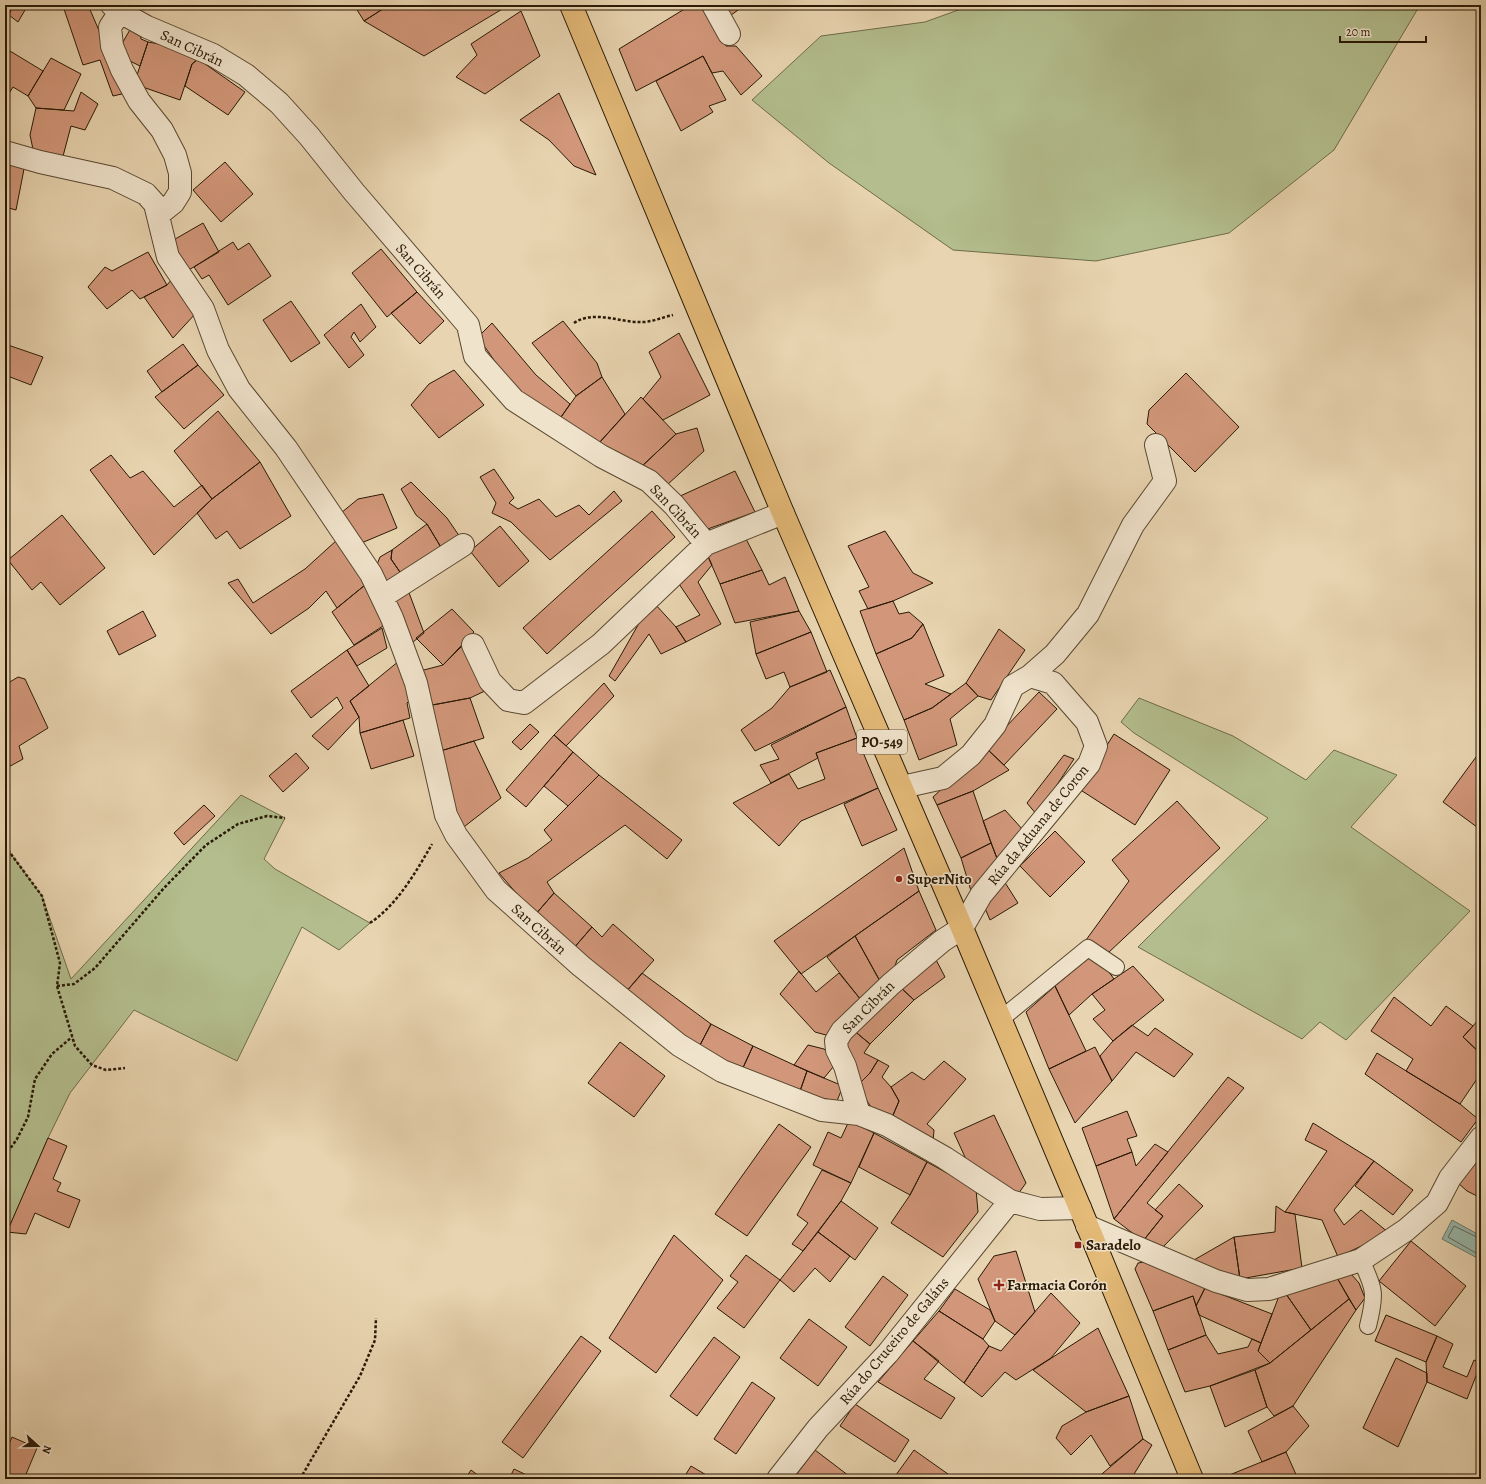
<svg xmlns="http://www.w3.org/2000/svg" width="1486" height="1484" viewBox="0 0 1486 1484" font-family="Alegreya,serif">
	<rect width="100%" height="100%" fill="#e8d4b0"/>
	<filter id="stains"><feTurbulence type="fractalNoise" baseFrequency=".005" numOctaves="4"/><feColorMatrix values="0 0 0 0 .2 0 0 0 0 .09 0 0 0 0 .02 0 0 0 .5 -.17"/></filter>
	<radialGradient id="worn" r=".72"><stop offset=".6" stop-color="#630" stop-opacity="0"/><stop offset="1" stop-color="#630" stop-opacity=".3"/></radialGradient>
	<path fill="#b3bd8d" stroke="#6e6b49" d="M972,5H1420L1334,150L1229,233L1096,261L953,250L829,163L752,100L821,36L925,22Z
		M1139,698L1233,736L1306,780L1334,750L1397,775L1351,827L1470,911L1346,1040L1320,1022L1302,1039L1138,947L1268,818L1134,733L1121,722Z
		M241,795L285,818L264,859L275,869L370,923L339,950L302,927L237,1061L134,1010L70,1093L48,1138L7,1232H5V846L42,896L71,979Z"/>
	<path fill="#97b8ab" stroke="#6b7869" d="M1452,1220L1481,1236V1260L1442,1239Z"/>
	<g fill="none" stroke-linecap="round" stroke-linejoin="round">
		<path stroke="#606858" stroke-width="1" d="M1481,1239L1454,1226L1448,1237L1481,1256"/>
	</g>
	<path fill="#d2977a" stroke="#291905" d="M13,5H28L18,22L9,15Z
		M60,5H82L64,9Z
		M82,5H88L126,93L113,96L100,60L83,65L64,9Z
		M354,5H389L364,21Z
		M389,5H509L424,56L364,21Z
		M691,5H704L716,22L726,46H736L762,76L741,95L723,71L712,73L703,56L636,91L619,49Z
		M720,5H745L727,18Z
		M521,11L540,56L485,94L456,77L477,55L471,44Z
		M131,28L140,31L141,39L148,42L140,66L120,56V47Z
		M148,42L170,46L198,59L192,64L180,100L134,84Z
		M5,48L43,71L28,96L13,87L5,100Z
		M703,56L726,100L709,106L713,112L681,131L656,81Z
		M51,58L81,74L64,110L36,108L28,96Z
		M198,59L245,92L228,115L185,86L192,64Z
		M81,92L98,104L85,130L71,126L62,160L34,154L30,135L36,108L74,111Z
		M559,93L596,175L574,166L549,140L520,120Z
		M5,162L24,169L16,210L5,207Z
		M225,162L253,194L221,222L193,190Z
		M203,223L219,252L187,271L170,242Z
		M233,242L238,250L249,243L271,276L228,305L209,275L202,279L194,267Z
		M381,249L417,292L387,317L352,273Z
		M148,252L167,285L140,299L132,290L107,309L88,287L105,267L112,271Z
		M173,278L196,313L173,338L144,297L167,285Z
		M417,292L444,321L420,344L391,313Z
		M291,301L320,343L291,362L263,320Z
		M361,304L376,327L360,342L354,332L351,337L364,355L349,368L324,335Z
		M563,321L597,363L602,377L576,396L532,343Z
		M492,323L536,375L570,404L559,420L516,392L478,337Z
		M679,333L710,395L663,420L643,399L661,377L649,352Z
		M5,344L43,357L31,385L5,375Z
		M183,344L198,365L162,392L147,371Z
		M198,365L224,395L184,429L155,397Z
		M454,370L484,405L439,438L411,405L429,384Z
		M1186,373L1239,427L1195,472L1147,424L1149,410Z
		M602,377L625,414L599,443L559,420L576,396Z
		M641,397L676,434L639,469L599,443Z
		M218,411L260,462L212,499L174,451Z
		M697,428L704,451L667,485L639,469L676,434Z
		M111,455L130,478L143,471L174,507L202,485L212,499L154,555L90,470Z
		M260,462L291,516L240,549L227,531L216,539L197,513L212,499Z
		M494,469L514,498L509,503L518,509L539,499L556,517L579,505L589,515L614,491L622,501L550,560L511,522L492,513L496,503L480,477Z
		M735,471L755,512L705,530L678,497Z
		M411,482L447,518L460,537L442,549L427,524L416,515L401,489Z
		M383,494L397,528L359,544L341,513L358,499Z
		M652,511L675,537L547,654L523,628Z
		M62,515L105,568L60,605L41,582L32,590L8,560Z
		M427,524L442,549L402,575L391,559L392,550Z
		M500,526L529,561L499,587L470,551Z
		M885,531L913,573L933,583L893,601L868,609L859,591L869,587L848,546Z
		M745,537L762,570L720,584L706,552Z
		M337,540L365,585L337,608L326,591L309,608L271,634L228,583L238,579L253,603L305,569Z
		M392,550L391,559L402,575L391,584L382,581L376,567L380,557Z
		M706,552L712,565L698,582L721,624L686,642L676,627L700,615L679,584Z
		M762,570L769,585L785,577L799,611L735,623L720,584Z
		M365,585L389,622L354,645L332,612Z
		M408,590L424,633L407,647L393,597Z
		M893,601L899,614L909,612L923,624L912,638L876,654L860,611Z
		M655,604L676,627L686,642L661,654L649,634L615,681L609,676L642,618Z
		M452,609L474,632L443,665L416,638Z
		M143,611L156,636L119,655L107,631Z
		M799,611L811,632L756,654L750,622Z
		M923,624L944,676L925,684L951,694L932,708L904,720L876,654L912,638Z
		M382,628L387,648L357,666L347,650Z
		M999,629L1025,650L991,700L978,696L966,683Z
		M811,632L827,672L790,687L784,672L766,679L756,654Z
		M464,644L487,690L470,698L427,706L420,671L443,665Z
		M347,650L369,686L350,701L359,717L328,750L312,736L343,708L337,697L311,718L291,691Z
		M399,661L414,696L407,703L410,718L360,733L359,717L350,701Z
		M830,670L846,707L755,751L741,730L772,708L790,687Z
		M18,677L25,679L48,728L19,746L23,759L5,769V685Z
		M604,683L614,696L566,746L554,735Z
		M966,683L978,696L950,719L957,745L919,760L904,720L932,708Z
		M1039,692L1057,709L1004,765L986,748Z
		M470,698L484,738L437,752L427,706Z
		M846,707L857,738L816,753L818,758L771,783L760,765L779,759L771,745Z
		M403,720L414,756L371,769L360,733Z
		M530,724L539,732L521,750L512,742Z
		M1114,734L1170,770L1135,825L1079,789Z
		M554,735L573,752L526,807L506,790Z
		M857,738L878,788L801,821L779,846L733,803L789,774L798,789L825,779L816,753Z
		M474,741L501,798L460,830L437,752Z
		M986,748L1009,770L973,791L937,805L933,797Z
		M573,752L599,775L568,806L544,786Z
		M296,753L309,768L283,792L269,776Z
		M1064,755L1074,759L1037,815L1027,803Z
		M1476,757L1481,761V830L1443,802Z
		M599,775L682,840L667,859L625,825L547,882L554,893L535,915L499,873L528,858L552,840L544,830Z
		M878,788L897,830L862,846L844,804Z
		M973,791L991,843L961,858L937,805Z
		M1177,801L1220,848L1108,953L1086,940L1129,881L1112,860Z
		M204,805L215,816L184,845L174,833Z
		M1005,810L1023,830L998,861L983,821Z
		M1055,831L1085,862L1050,897L1020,866Z
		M991,843L998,861L971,891L961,858Z
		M904,848L919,891L801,974L774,941Z
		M1004,881L1018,903L990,920L984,906Z
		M919,891L936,930L897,960L893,972L881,983L855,936Z
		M554,893L592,927L573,949L535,915Z
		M613,924L654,960L625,993L573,949L592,927L602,937Z
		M855,936L881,983L861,1000L827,957Z
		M933,954L945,977L914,1000L898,985Z
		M1089,958L1106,968L1114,979L1092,994L1069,1015L1055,986Z
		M1133,966L1164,1000L1113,1041L1093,1019L1105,1010L1092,994Z
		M799,971L816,992L839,973L861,1000L837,1029L826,1035L815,1032L780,994Z
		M642,973L711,1024L698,1049L625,993Z
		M898,985L914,1000L870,1044L852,1029Z
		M1055,986L1086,1051L1049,1069L1026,1012Z
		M1394,997L1431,1026L1446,1006L1473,1026L1463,1037L1481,1054V1073L1460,1104L1406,1071L1413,1059L1371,1031Z
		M1481,1017V1054L1463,1037Z
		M711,1024L753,1046L741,1072L698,1049Z
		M1132,1025L1148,1036L1155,1028L1193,1054L1174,1077L1136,1052L1112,1081L1100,1056L1113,1041Z
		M852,1029L870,1044L864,1053L878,1060L870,1073L857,1086L842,1044Z
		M620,1042L665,1076L634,1117L588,1083Z
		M808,1045L824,1049L838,1061L824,1078L794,1065Z
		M753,1046L807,1071L799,1094L741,1072Z
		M1095,1047L1112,1081L1075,1123L1049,1069Z
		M1377,1053L1460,1104L1478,1119L1461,1142L1365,1074Z
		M878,1060L889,1066L882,1077L891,1087L899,1101L891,1120L877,1116L857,1086L870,1073Z
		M944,1061L966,1079L927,1124L934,1130L933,1142L891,1120L899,1101L891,1087L912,1072L924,1080Z
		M807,1071L843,1086L837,1101L799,1094Z
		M1228,1077L1244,1088L1147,1203L1163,1216L1143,1241L1114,1219Z
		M1127,1111L1137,1136L1127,1139L1132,1152L1096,1166L1082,1128Z
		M994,1115L1026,1183L1018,1194L970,1168L954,1133Z
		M849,1121L874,1133L851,1183L813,1165L828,1132L841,1138Z
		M1313,1123L1374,1161L1334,1210L1344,1225L1361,1210L1389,1233L1338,1257L1322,1220L1285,1212L1327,1151L1305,1140Z
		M779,1124L811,1147L747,1236L715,1214Z
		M874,1133L927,1162L910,1195L859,1167Z
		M48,1138L67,1146L53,1179L61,1183L57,1191L80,1200L69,1228L35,1213L26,1234L7,1232Z
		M1155,1144L1168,1152L1114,1219L1096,1166L1132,1152L1136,1166Z
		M1481,1154V1198L1467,1191L1458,1183Z
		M1374,1161L1413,1190L1393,1215L1355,1186Z
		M927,1162L976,1189L978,1212L943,1257L891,1223L910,1195Z
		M822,1170L851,1183L841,1201L803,1251L792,1244L808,1223L797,1215Z
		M1179,1184L1203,1206L1161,1249L1143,1241L1163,1216L1155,1210Z
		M841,1201L878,1228L855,1260L818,1232Z
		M1276,1206L1285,1212L1295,1214L1302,1268L1240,1279L1234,1237L1275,1232Z
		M818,1232L850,1256L830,1282L815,1268L794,1292L780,1280Z
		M674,1235L723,1280L656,1373L609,1338Z
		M1234,1237L1240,1279L1194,1260Z
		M1411,1241L1466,1286L1435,1326L1379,1281Z
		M1016,1251L1035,1312L1015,1335L995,1321L978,1279L994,1256Z
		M746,1255L780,1280L744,1328L717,1308L738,1282L730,1276Z
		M1150,1261L1205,1288L1196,1306L1193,1296L1153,1311L1135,1269L1138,1263Z
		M1351,1274L1359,1283L1365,1298L1356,1310L1336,1276Z
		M883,1276L908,1295L870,1346L845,1327Z
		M1336,1276L1349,1299L1311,1330L1286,1294Z
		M1205,1288L1272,1314L1261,1343L1199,1315L1196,1306Z
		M955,1289L990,1310L995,1321L983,1339L939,1311Z
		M1051,1293L1080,1323L1051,1358L1016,1380L1005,1372L982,1397L964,1383L989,1346L1001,1351Z
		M1286,1294L1311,1330L1270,1363L1258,1351L1279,1296Z
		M1193,1296L1206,1335L1168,1350L1153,1311Z
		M1349,1299L1356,1310L1293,1406L1274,1416L1267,1407L1255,1370L1270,1363Z
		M939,1311L983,1339L989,1346L964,1383L913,1341Z
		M1386,1315L1437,1336L1426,1362L1375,1341Z
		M809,1319L847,1347L818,1386L780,1358Z
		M1098,1328L1129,1396L1086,1412L1033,1370Z
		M1206,1335L1218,1354L1248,1347L1252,1339L1261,1343L1258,1351L1270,1363L1210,1386L1185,1392L1168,1350Z
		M581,1336L601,1351L523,1458L502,1442Z
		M1437,1336L1453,1344L1443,1367L1467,1377L1474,1360L1481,1363L1467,1399L1427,1382L1426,1362Z
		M714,1337L740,1357L697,1416L670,1396Z
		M913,1341L939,1361L924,1379L955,1398L941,1419L878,1382Z
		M1396,1358L1427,1373V1382L1398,1447L1363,1428Z
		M1255,1370L1267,1407L1225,1427L1210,1386Z
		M752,1382L775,1398L736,1454L714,1439Z
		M1129,1396L1143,1439L1110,1466L1091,1435L1071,1455L1056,1438L1062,1426L1086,1412Z
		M855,1404L909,1440L895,1462L840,1426Z
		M1293,1406L1309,1426L1286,1452L1262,1462L1248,1431Z
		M12,1437L37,1448L24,1479H5V1453Z
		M1143,1439L1152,1445L1131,1479H1096Z
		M815,1450L853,1479H793Z
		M914,1450L955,1479H893Z
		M1286,1452L1298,1479H1228L1227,1476Z
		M691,1466L713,1479H683Z
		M514,1469L535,1479H509Z
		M471,1470L483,1479H465Z"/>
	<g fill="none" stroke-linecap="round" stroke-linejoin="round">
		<defs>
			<path id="lane" d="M1001,1019L1088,948L1116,967
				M1361,1260C1375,1289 1376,1294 1368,1326"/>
			<path id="street" d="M112,5L120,12L147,27L213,55L246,75L279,103L309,136L354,192L468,325L475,356L514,400L601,456L649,481L674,505L706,544L783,513
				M713,5L729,34
				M120,12L110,27L112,46L122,70L139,101L162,130L175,155L180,173V192L173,203L158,215
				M5,152L40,162L113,178L146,194L155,204L168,257L203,309L218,350L239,389L286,448L371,574L392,618L416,683L446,815L456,835L496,890L581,966L679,1045L722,1071L822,1110L859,1114L887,1125L945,1158L1010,1201L1040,1209L1080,1208
				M382,597L463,545
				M473,645L490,681L508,700L524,703L601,644L706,544
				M1030,676L1055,654L1088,614L1133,525L1165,481L1156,445
				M859,1114L845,1066L837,1050L836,1041L842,1031L891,984L942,941L962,928L981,895L1089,764L1096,746L1087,722L1053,683L1030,676L1013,686L995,725L971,755L943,778L902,787
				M1087,1226L1216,1281L1247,1290L1269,1289L1361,1260L1406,1230L1437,1203L1450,1178L1481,1138
				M778,1479L818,1428L888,1353L1010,1201"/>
			<path id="primary" d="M571,5L783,513L962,928L1080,1208L1192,1479"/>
		</defs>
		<use href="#lane" stroke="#594830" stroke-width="18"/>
		<use href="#street" stroke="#594830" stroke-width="24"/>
		<use href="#primary" stroke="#291905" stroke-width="24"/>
		<path stroke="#291905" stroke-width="2.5" stroke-dasharray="3 2" stroke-linecap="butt" d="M574,323C593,310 619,322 639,322C650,323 663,317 673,315
			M5,846L42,896L60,963L57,986L75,1046L92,1065L106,1070L125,1068
			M370,923C397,905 416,872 432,844
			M57,986L74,984L95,968L164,888L206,845L238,824L267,816L285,818
			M5,1156L17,1139L28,1117L35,1079L52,1054L72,1037
			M300,1479L360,1376L375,1340L376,1318"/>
		<use href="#lane" stroke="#f0e3cc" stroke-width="16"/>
		<use href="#street" stroke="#f0e3cc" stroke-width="22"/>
		<use href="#primary" stroke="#e4ba78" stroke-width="22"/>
	</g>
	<g fill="#8f2418" stroke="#f0e3cc" stroke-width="1.5">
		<circle cx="899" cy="879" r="4"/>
		<rect x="1074" y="1241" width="8" height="8" rx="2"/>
		<path d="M997 1279h4v4h4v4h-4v4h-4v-4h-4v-4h4z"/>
	</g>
	<g text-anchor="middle" stroke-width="3" stroke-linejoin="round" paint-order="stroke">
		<rect fill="#f0e3cc" stroke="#655641" stroke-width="1" x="857" y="730" width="50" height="24" rx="3"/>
		<g font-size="14" font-weight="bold" fill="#291905">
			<text x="882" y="747">PO-549</text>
		</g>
		<g font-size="15" fill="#291905" stroke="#f0e3cc">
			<text transform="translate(192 48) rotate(25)" y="5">San Cibrán</text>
			<text transform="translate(421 271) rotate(49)" y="5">San Cibrán</text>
			<text transform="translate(676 511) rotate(47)" y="5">San Cibrán</text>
			<text transform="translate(1038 825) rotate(-51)" y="5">Rúa da Aduana de Coron</text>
			<text transform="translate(539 929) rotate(42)" y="5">San Cibrán</text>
			<text transform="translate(868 1007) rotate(-45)" y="5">San Cibrán</text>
			<text transform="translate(894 1341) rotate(-50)" y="5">Rúa do Cruceiro de Galáns</text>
		</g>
		<g font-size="15" font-weight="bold" fill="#291905" stroke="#f0e3cc" text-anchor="start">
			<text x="907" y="884">SuperNito</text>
			<text x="1086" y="1250">Saradelo</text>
			<text x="1007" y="1290">Farmacia Corón</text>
		</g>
	</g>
	<rect width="1486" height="1484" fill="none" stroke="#e8d4b0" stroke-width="20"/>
	<rect x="6" y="6" width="1474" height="1472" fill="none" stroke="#291905" stroke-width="2"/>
	<rect x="10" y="10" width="1466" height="1464" fill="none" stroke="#291905"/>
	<g transform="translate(38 1446) rotate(111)" stroke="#f0e3cc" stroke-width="3" paint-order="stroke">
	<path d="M0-3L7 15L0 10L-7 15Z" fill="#291905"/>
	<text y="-6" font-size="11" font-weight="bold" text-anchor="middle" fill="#291905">N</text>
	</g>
	<path d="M1340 36v6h86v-6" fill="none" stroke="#291905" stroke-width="2"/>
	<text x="1346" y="36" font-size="12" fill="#291905" stroke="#f0e3cc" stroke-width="3" paint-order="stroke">20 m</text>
	<rect width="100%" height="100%" filter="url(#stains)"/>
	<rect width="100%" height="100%" fill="url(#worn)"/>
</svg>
